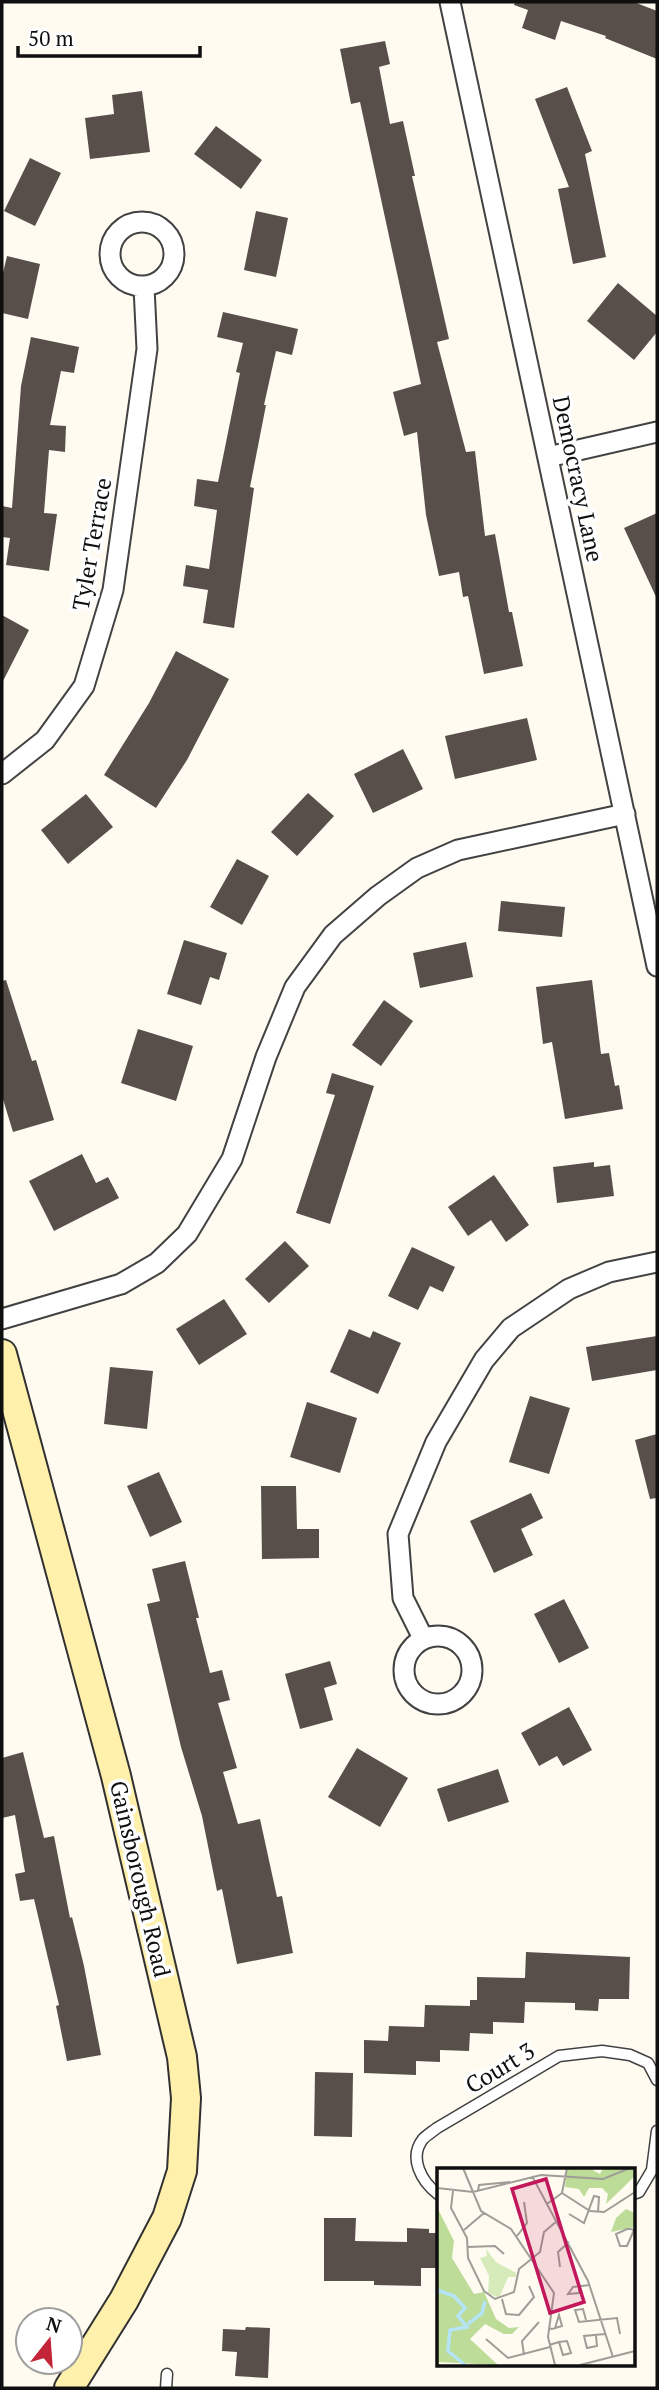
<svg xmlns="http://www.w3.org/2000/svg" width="659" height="2390" viewBox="0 0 659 2390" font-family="'PT Serif',serif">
	<rect width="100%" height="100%" fill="#fffbf1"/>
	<path fill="#584f4b" d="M515,2H634L657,11V59L605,38L606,36L561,21L555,40L522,28L528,10L514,5Z
		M385,41L390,64L379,67L390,124L403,121L415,176H412L449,339L437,342L466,452L475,451L485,536L495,534L509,612H512L523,666L484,674L468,596L463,597L459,572L439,576L426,515L417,432L404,436L393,392L421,384L360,102L351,104L340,49Z
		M567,87L592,151L585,154L606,257L573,264L558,189L569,187L535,99Z
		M142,91L150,152L90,159L85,118L114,114L112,95Z
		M216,126L262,160L241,189L194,154Z
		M30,158L61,173L35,226L4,211Z
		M256,211L288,218L276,277L244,270Z
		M7,256L40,264L28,319L2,313V277Z
		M618,283L657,316V332L634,360L587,321Z
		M223,312L298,329L292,355L276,351L264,405H266L250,487L254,488L234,628L203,623L208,590L183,586L186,565L209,569L217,510L194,506L197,479L218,482L240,373L236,372L243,343L217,337Z
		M31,337L79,347L74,373L61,371L50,425L66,426L65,452L49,450L44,513L57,514L49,571L6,565L10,538L2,537V506L12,508L21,386Z
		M657,513V599L624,528Z
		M2,615L29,630L2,683Z
		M176,651L229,679L187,760L156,808L104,775L149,703Z
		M527,718L537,760L455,779L445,736Z
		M403,749L423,789L373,813L354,774Z
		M308,793L334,816L297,856L271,832Z
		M86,794L113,827L68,864L41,830Z
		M237,859L269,876L242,925L210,907Z
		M501,901L565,907L562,937L498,931Z
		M184,940L227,953L219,980L210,977L201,1005L167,994Z
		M466,942L473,977L420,988L413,953Z
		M6,980L32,1061L36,1060L54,1120L13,1132L2,1096V981Z
		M592,980L601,1054L609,1053L615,1086L619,1085L623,1109L565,1119L552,1042L543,1044L536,987Z
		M384,1000L413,1021L381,1066L352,1045Z
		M138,1029L193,1046L176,1101L121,1083Z
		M332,1073L374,1086L330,1224L296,1213L335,1095L326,1093Z
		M82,1154L96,1183L108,1177L119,1198L54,1231L29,1181Z
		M594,1162V1167L610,1165L614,1196L557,1203L553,1167Z
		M494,1175L529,1225L506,1242L491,1220L468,1236L448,1207Z
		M285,1241L309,1266L269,1303L245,1279Z
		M412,1247L455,1267L443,1292L430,1286L418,1310L388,1296Z
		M224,1299L247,1334L199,1365L176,1329Z
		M349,1329L370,1338L373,1331L401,1343L378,1394L330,1372Z
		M657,1336V1370L592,1381L586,1347Z
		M110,1367L153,1371L147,1429L104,1424Z
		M530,1396L570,1408L549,1474L509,1462Z
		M307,1402L357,1418L340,1473L290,1457Z
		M657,1434V1498L650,1499L635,1440Z
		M159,1472L182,1522L150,1537L127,1486Z
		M261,1486H296L297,1529H319V1558L262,1559Z
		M531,1493L543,1518L521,1529L533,1555L494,1573L470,1521Z
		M185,1561L199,1618H196L210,1673L222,1670L230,1700L218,1703L237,1768L223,1772L238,1824L260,1819L277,1897L282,1896L293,1953L237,1964L222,1889L217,1891L202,1816L181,1747L147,1604L160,1601L152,1569Z
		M564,1599L589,1648L559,1663L534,1614Z
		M330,1661L337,1684L324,1688L333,1720L300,1729L285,1674Z
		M569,1707L592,1750L563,1766L557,1756L539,1766L521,1733Z
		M357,1748L408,1778L380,1827L328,1797Z
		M23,1752L44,1838L54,1836L70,1918L72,1917L84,1966L101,2055L67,2061L56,2006L59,2005L34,1899L20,1901L15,1874L25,1872L15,1815L2,1818V1758Z
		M498,1769L509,1802L448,1822L437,1789Z
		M526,1952L630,1957L629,1999H599L598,2011L575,2010V2003L525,2002L524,2023L493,2022V2034L470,2033L469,2051L440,2050V2062L416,2061V2075L364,2073V2040L388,2041L389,2026L424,2027L425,2005L470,2006V2000H477V1977L525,1978Z
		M315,2072L353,2073L352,2137L314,2136Z
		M324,2218H356L355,2241L407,2242V2228L429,2229V2233H438V2268H421V2286L374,2285V2281H324Z
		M246,2327L270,2328L268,2378L235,2376L237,2352L222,2351L223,2329L245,2330Z"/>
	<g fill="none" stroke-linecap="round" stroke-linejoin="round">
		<defs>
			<path id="lane" d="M438,2194C422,2182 408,2158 423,2139C427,2135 432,2132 437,2128L559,2056L602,2051L630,2055L648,2063L657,2080
				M633,2194L639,2192L652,2170L657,2131
				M166,2388L167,2374"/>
			<path id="street" d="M450,2L657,966
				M110 254a32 32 0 1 1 64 0a32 32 0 1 1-64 0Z
				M548,457L657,432
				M2,774L45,740L84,686L113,590L147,349L144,287
				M2,1319L121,1284L157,1263L187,1234L232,1159L266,1057L295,987L333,935L378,896L417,868L458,850L625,814
				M404 1670a34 34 0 1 1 68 0a34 34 0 1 1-68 0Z
				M423,1638L403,1598L398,1534L436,1442L484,1360L511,1328L569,1289L609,1272L657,1262"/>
			<path id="secondary" d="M2,1354L116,1776L182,2057L186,2098L182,2171L167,2218L124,2300L69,2388"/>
		</defs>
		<use href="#lane" stroke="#424242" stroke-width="13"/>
		<use href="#street" stroke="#424242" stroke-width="23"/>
		<use href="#secondary" stroke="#313131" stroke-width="32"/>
		<use href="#lane" stroke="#fff" stroke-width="10"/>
		<use href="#street" stroke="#fff" stroke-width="19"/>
		<use href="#secondary" stroke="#fff0ac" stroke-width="28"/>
	</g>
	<g text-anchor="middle" stroke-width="7" stroke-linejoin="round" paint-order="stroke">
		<g font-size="23" fill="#0f0f0f" stroke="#fff">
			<text transform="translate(578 479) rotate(78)" y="8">Democracy Lane</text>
			<text transform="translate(92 544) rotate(-80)" y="8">Tyler Terrace</text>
			<text transform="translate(140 1879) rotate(77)" y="8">Gainsborough Road</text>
			<text transform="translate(500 2068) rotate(-31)" y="8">Court 3</text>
		</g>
	</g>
	<g transform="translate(437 2168)">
		<rect width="198" height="198" fill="#fffbf1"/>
		<path d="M49,81L59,94L79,105V109H71L62,130L51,125L52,108L43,90L50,88Z" fill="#d7ebba"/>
		<path d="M130,0H152L163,6L166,0H198V8L169,36L171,26L165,20H152L147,29L142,21L128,19ZM0,39L17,73L15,90L37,126L47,124L59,151L72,160L82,159L75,166H67L48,156L33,171L61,197L0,194ZM189,41L198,45V59L174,64L179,50Z" fill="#bcdc98"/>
		<path fill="none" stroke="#b5e4f7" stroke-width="3.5" d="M0,122L17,128L28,140L21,148L30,159L13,162L11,183L28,197M31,156L45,145L48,133"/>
		<path fill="none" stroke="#9f9d97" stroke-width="2" d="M26,0L44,43L74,61L117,125L111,169L118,197M95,8L151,113L176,189M0,20L36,24L104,7L166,11L193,0M16,23L14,40L30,70L31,90L47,123L58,131L77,124L82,101L103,84L107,64L120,53M41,23L42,17L73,14M125,25L153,43L167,44L198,24M110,36L125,25L130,0M132,46L147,55L157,28L162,29L161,44M27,62L47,45M197,62L190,78H183L179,66L190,61H193L198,62M80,68L90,55L87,34M31,79L58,78L67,86M123,99L121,84L132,74M142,120V125L131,126L136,119L153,117M65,131L69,146L82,147L97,129L92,118M149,152L146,141L138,142L142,154L180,150L183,166M112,160L115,161L125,158L122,147L118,160M159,168L160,178L150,180L147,168L168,166M49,171L71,190L113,179M112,177L122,174L130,173L134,185L126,187L122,174M87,187L85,173L102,154M143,197L198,183"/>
		<path fill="#c2185b" fill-opacity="0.15" stroke="#c2185b" stroke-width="3.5" d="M109,11L147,134L113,145L75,21Z"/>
		<rect width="198" height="198" fill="none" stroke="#0f0f0f" stroke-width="3.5"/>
	</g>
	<rect width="659" height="2390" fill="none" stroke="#0f0f0f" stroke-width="7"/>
	<g transform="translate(49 2341) rotate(17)"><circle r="33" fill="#ffffff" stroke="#9f9f9f" stroke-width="2"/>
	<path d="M0-5L12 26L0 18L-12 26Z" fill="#c32437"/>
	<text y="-10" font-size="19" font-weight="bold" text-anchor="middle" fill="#0f0f0f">N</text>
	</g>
	<path d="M18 46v10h182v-10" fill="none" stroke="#0f0f0f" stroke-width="3.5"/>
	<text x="28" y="46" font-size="21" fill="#0f0f0f" stroke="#ffffff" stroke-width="5" paint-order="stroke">50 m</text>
</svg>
